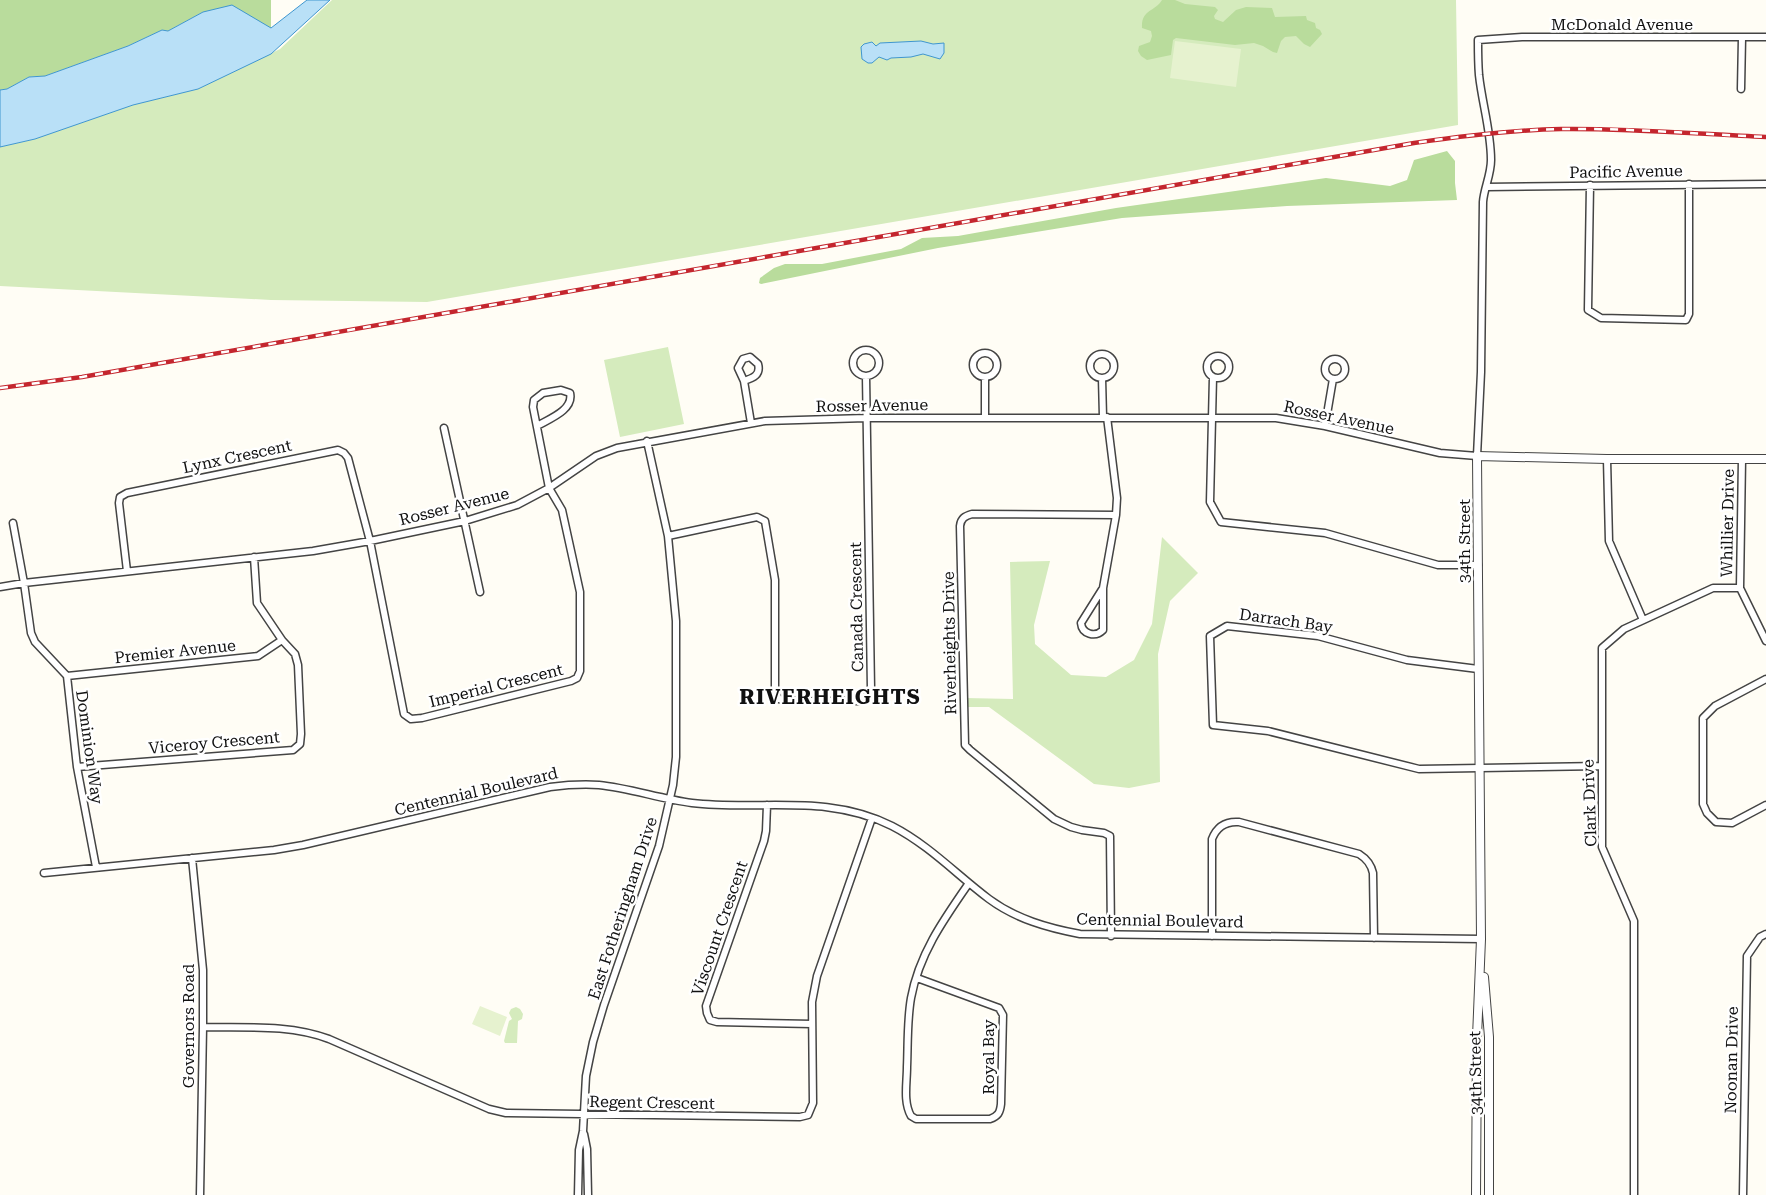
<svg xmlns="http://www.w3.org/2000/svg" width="1766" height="1195" viewBox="0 0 1766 1195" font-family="'Roboto Serif',serif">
	<rect width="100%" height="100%" fill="#fffdf5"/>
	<path fill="#d5ebbd" d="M332,0H1456L1458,125L427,302L271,300L0,286V147L35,139L133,105L198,89L280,49Z
		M668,347L684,424L620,437L604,360Z
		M1162,537L1198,573L1170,601L1158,654L1160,782L1129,788L1094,784L989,707H965V698L1013,699L1010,562L1050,561L1034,625L1035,644L1071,675L1106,677L1134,660L1152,624Z
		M516,1007L520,1009L523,1014L522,1019L518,1021L517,1043H505L504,1041L509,1021L512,1019L509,1013L511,1009Z"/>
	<path fill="#b9dc9c" d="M0,0H271V28L203,12L168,31L162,30L128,46L45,76L29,77L7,89L0,90Z
		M1162,0H1175L1185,4L1215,7L1218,10L1214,16L1215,19L1223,22L1236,10L1246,7L1272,8L1275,17L1306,16L1307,20L1315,23L1316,28L1320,30L1322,34L1310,47L1304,44L1296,36L1285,37L1281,41L1277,53L1273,52L1263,46L1254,43L1235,45L1176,38L1173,40L1171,55L1147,60L1141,56L1138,51L1139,46L1150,42L1152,36L1151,31L1142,28C1141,9 1155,12 1162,0Z
		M1447,151L1455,161V183L1457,200L1287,206L1122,218L938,248L761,284L759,283L760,278L774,268L785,264H822L901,249L922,238L958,236L1116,208L1326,178L1390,186L1407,180L1414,160Z"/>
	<path fill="#e6f2cf" d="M1175,41L1241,49L1236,87L1170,78Z
		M480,1006L507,1017L500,1036L472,1024Z"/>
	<path fill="#b9e0f7" stroke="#3f96cf" d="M307,0H330L271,54L198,89L133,105L35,139L0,147V90L7,89L29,77L45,76L128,46L162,30L168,31L203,12L232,5L271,28Z
		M921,41L933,44L944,43V53L940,59L923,54L911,57L891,58L887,60L879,57L872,63H868L862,59L861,47L864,44L872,42L876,46L880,43Z"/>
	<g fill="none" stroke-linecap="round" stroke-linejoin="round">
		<defs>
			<path id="minor" d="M1741,89L1742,38
				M1590,185L1588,310L1601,318L1686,320L1689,314V184
				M1486,187L1766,184
				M853 363a13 13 0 1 1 26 0a13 13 0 1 1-26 0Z
				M973 365a12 12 0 1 1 24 0a12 12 0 1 1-24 0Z
				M1090 366a12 12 0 1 1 24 0a12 12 0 1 1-24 0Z
				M1207 367a11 11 0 1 1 22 0a11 11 0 1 1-22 0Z
				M1325 369a10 10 0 1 1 20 0a10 10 0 1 1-20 0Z
				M1213,377L1210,502L1221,522L1325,533L1438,565H1478
				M1102,378L1103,417
				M744,381C753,378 761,375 758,364L750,357L743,359L738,368L744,381L751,423
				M985,418V377
				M1325,426L1333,379
				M444,428L480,592
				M1607,459L1609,541L1643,620
				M1742,459L1740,588L1766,641
				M13,523L24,583L31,633L35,642L67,676L77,767L96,867
				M668,536L757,517L765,521L775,580V692L779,699L789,701H860L867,697L871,689L866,376
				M127,571L119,503L120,497L127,493L338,450L344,453L348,458L370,541L404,714L411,719L422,718L571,681L577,678L580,671V592L562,510L549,488L533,407L534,400L543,393L561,390L570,393C574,410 549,419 537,426
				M0,587L24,583L313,551L370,541L465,521L517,505L549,488L596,456L617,448L765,421L866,418H1276L1325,426L1440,453L1477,456L1481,372L1483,202C1484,188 1491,175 1491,160C1491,131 1482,103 1479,75C1478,63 1478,51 1478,40L1522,37H1766
				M1103,588L1081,623C1082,634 1095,638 1103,630V588L1116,515L1117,498L1107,417
				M1478,669L1407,660L1318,636L1227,626L1210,636L1213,725L1268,731L1419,769L1601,766
				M67,676L258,656L282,640
				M1766,679L1715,706L1703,718V804L1707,813L1716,822L1732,823L1766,805
				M77,767L293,750L300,744L301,734L298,665L295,654L282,640L257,603L254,557
				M767,805L766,831L764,841L706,1006L707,1013L710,1020L717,1022L812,1024
				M192,858L203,970V1027L200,1195
				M44,873L274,850L303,845L550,787C566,785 582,784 599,785C629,788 661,799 692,803C761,811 827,793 892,826C929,845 957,875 989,899C1016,919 1048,928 1080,934L1481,939
				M1111,936L1110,836L1104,833L1082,830L1071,827L1054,819L970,750L965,745L960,526C961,518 965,516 972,514L1116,515
				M1212,936V839C1217,826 1226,821 1239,822L1359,854C1367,859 1371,864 1373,873L1374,938
				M917,978L999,1008L1003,1015L1001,1104C1000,1113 998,1116 990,1119H916L911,1116C903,1102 907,1083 907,1067C908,1044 907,1021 911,998C919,954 944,919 969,883
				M203,1027C245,1028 289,1024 329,1039L489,1109L506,1113L800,1117L808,1115L813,1103L812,1002L817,976L872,818
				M584,1134L587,1149L588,1195
				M578,1195L579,1150L583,1131L586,1076L593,1042L604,1005L659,846L673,785L676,757V621L668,536L647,441
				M1634,1195V921L1602,847V648L1624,629L1713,588H1740
				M1743,1195L1747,956L1760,937L1766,934"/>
			<path id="tertiary" d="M1484,977L1489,1037V1195
				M1476,1195L1477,1037L1481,939L1477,456L1607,459H1766"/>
		</defs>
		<use href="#minor" stroke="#444" stroke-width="9"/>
		<use href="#tertiary" stroke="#444" stroke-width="10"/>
		<use href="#minor" stroke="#fff" stroke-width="6"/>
		<use href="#tertiary" stroke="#fff" stroke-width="8"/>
		<defs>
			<path id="rail" d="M0,388L82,377L1414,143C1463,136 1511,130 1561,129C1629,128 1698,134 1766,137"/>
		</defs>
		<use href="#rail" stroke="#c4262e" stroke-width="4.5"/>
		<use href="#rail" stroke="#fff" stroke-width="2.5" stroke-dasharray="8" stroke-linecap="butt"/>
	</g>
	<g text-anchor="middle" stroke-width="5" stroke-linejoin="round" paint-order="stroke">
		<g font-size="16" fill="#111" stroke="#fff">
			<text x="1622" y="30">McDonald Avenue</text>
			<text transform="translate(1626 171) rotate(-1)" y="6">Pacific Avenue</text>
			<text transform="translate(872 405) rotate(-1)" y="6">Rosser Avenue</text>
			<text transform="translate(1339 417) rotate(12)" y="6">Rosser Avenue</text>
			<text transform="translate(237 456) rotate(-12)" y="6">Lynx Crescent</text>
			<text transform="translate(454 506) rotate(-14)" y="6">Rosser Avenue</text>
			<text transform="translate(1727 523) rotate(-89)" y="6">Whillier Drive</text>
			<text transform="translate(1464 541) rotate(-90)" y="6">34th Street</text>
			<text transform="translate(856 607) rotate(-91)" y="6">Canada Crescent</text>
			<text transform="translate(1286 620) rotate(8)" y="6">Darrach Bay</text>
			<text transform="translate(949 643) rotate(-91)" y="6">Riverheights Drive</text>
			<text transform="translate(175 651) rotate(-6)" y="6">Premier Avenue</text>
			<text transform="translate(496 685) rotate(-14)" y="6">Imperial Crescent</text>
			<text transform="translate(214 742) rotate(-5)" y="6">Viceroy Crescent</text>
			<text transform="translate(90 747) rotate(82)" y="6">Dominion Way</text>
			<text transform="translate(476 791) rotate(-13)" y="6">Centennial Boulevard</text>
			<text transform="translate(1589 803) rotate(-92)" y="6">Clark Drive</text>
			<text transform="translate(622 908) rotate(-72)" y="6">East Fotheringham Drive</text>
			<text transform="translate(1160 920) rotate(1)" y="6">Centennial Boulevard</text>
			<text transform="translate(719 928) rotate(-71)" y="6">Viscount Crescent</text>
			<text transform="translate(188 1026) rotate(-90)" y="6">Governors Road</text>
			<text transform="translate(988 1057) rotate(-90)" y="6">Royal Bay</text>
			<text transform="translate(1731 1060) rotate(-89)" y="6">Noonan Drive</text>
			<text transform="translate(1475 1073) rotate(-91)" y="6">34th Street</text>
			<text transform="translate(652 1102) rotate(1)" y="6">Regent Crescent</text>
		</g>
		<g font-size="21" font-weight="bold" letter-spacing="1" fill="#111" stroke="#fff">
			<text x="830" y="704">RIVERHEIGHTS</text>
		</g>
	</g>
</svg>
